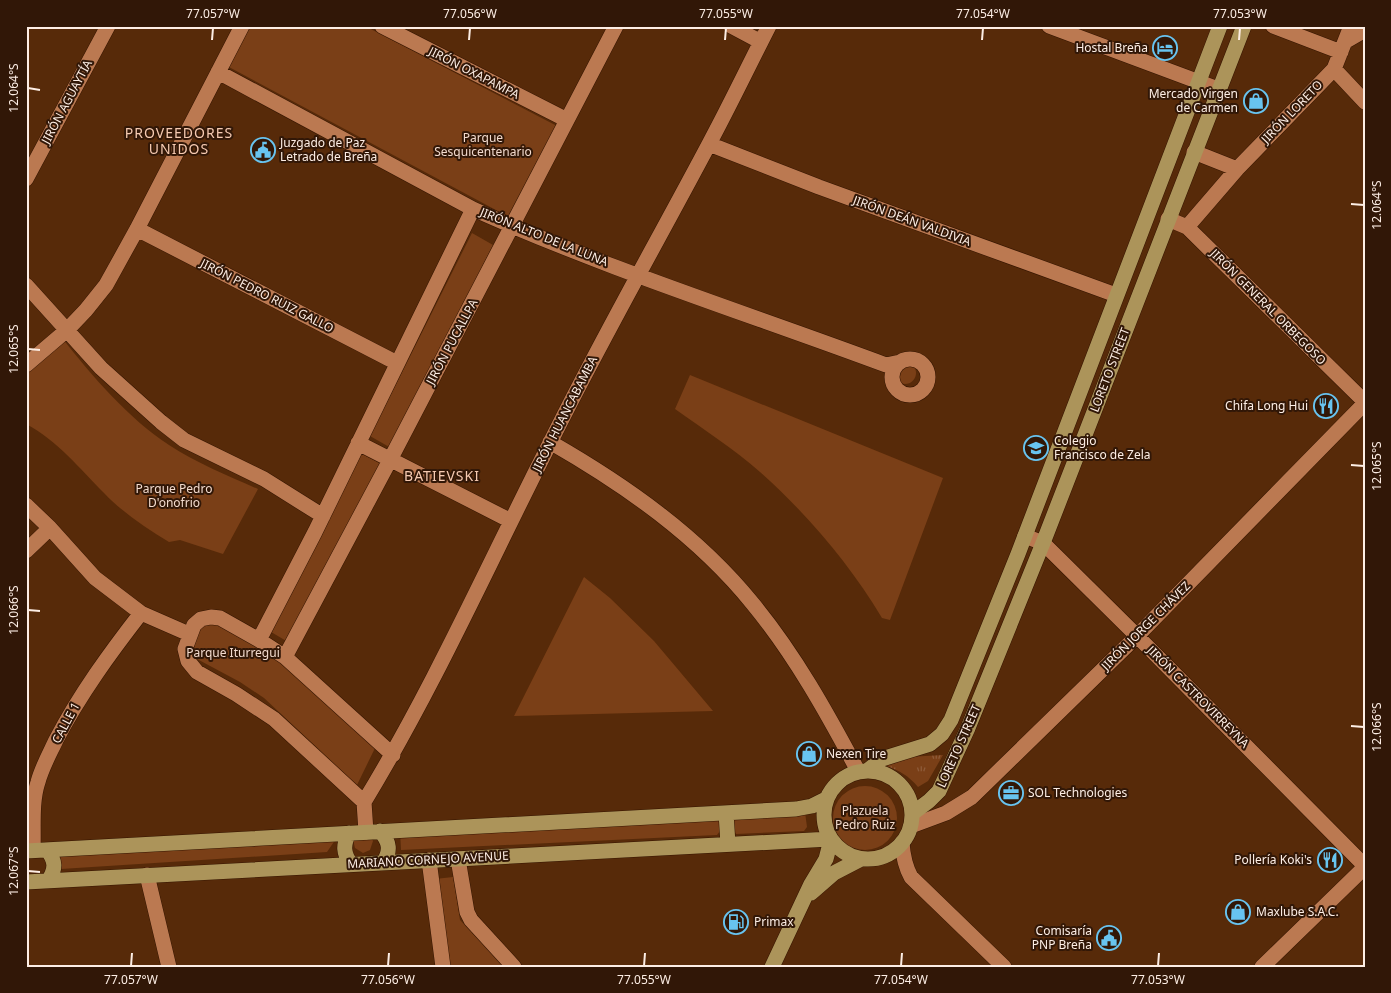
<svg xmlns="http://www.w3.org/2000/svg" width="1391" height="993" viewBox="0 0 1391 993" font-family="'Noto Sans',sans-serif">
	<defs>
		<pattern id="grass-tufts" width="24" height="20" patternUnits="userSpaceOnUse" patternTransform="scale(1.25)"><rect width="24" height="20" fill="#7a3f17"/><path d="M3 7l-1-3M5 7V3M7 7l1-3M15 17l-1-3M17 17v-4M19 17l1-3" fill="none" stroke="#8e5b39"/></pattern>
	</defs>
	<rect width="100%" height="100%" fill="#572a09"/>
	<path fill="url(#grass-tufts)" d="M943,755L928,781L918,787C909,776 899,770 886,766L891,758Z"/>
	<path fill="#7a3f17" d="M250,26H365L557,126L509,217L229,67Z
		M472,233L493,245L391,448L370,436Z
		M62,338C93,377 128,418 169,445C197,463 228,476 258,489L223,554L180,540L169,542C146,528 122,512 104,493C79,468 58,441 26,424V372Z
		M894 373a11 11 0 1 1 22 0a11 11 0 1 1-22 0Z
		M690,375L943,478L890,620L882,618C849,563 808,515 760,472C734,449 703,429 675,409Z
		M358,452L381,464L288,642L266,629Z
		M584,577L610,598L654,641L713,711L514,716Z
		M208,619L256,640L376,746L357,785L264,698L240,682L197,659C189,646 200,630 208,619Z
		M833 818a32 32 0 1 1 64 0a32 32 0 1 1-64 0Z
		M805,812L807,827L804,831L736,834L734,831L733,817Z
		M719,817L720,831L717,835L401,850L400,830Z
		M342,830L327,852L61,869L56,865L60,848Z
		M371,837L373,841L370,850L363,853L355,848L353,840Z
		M453,877L460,920L505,967H449L435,879Z"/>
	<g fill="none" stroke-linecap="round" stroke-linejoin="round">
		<defs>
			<path id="minor" d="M382,26L567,120
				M731,26L761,42
				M1049,26L1218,89
				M1273,26L1341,52
				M1346,41L1365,30
				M1334,69L1365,102
				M218,72L473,209C607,269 749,314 886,365L900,362
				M709,144L819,187L1116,295
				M1194,152L1237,169L1334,69L1351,26
				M26,179L108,26
				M1168,219L1187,227L1365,402
				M1187,227L1237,169
				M137,229L397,363
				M26,285L101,368L161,422L184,440L264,479L323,516
				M892 377a18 18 0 1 1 36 0a18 18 0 1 1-36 0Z
				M26,365L67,330L86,310L106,285L137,229L242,26
				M550,442C625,485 698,536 753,604C795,655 827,713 858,771
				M358,443L511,521
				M26,505L50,528L95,578L141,613L189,634
				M1025,536L1043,543L1137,636L1365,866
				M26,551L50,528
				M259,640L315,532L473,209
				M285,657L390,460L616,26
				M364,802C434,687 489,563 550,443C600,342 656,244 709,144C730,105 749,65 769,26
				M364,802L274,719L236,694L197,672L188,661L185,649L194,625L201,619L211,617L220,618L259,640L285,657L393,755
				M364,802L366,832
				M911,826L946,813L972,797L1137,636L1365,403
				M902,843C903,856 905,866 911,877L1004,967
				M33,850C34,828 31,803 38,782C42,767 50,753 56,740C80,694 110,653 141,613
				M458,859L467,912L471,920L514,967
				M429,860L443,967
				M147,875L169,967
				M1262,967L1365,867"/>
			<path id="major" d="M868,770L882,759L930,744L942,734L951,720L1018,554L1220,26
				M824 815a44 44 0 1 1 88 0a44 44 0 1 1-88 0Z
				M726,813L728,844
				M913,813L929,801L939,791L968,728L1043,543L1244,26
				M380,831C390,842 391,851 383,863
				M349,833C343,845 343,853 351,864
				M47,850C56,861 56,869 48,881
				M26,851L796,809L812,806L826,799
				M26,882L830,839
				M811,893L834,873L861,859
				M772,967L811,884L826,859L831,840"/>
		</defs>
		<use href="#minor" stroke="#351501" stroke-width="16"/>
		<use href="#major" stroke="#351501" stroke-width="16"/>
		<use href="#minor" stroke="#bb7951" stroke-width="15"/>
		<use href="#major" stroke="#ac945a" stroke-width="15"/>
	</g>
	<path fill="none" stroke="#fdeee5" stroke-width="2" d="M212,40L213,28M469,40L470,28M725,40L726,28M982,40L983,28M1239,40L1240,28M28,88L40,90M1351,204L1364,205M28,349L40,350M1351,465L1364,466M28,610L40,611M1351,726L1364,727M28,871L40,872M131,966L132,953M388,966L389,953M644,966L645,953M901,966L902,953M1158,966L1159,953"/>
	<defs>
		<symbol id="hotel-ring" viewBox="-11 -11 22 22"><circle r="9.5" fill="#311707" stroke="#68c4f0" stroke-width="1.5"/><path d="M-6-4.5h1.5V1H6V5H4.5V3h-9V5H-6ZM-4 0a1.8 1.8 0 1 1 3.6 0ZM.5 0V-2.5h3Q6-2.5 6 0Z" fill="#68c4f0"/></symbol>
		<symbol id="shop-ring" viewBox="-11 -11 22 22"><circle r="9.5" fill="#311707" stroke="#68c4f0" stroke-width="1.5"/><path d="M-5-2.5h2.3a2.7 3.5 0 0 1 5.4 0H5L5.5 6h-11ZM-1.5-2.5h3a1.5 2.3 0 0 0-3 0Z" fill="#68c4f0"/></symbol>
		<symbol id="civic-ring" viewBox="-11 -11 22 22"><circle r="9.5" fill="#311707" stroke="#68c4f0" stroke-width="1.5"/><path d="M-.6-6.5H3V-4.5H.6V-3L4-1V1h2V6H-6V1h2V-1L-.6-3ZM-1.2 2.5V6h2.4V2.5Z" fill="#68c4f0"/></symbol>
		<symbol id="restaurant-ring" viewBox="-11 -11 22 22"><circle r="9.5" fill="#311707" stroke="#68c4f0" stroke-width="1.5"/><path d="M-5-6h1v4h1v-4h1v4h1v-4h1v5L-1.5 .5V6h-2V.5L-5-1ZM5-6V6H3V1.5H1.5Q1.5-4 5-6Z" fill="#68c4f0"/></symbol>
		<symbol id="school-ring" viewBox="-11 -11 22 22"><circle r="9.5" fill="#311707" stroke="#68c4f0" stroke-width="1.5"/><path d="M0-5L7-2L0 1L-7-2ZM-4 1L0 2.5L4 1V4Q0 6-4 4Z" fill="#68c4f0"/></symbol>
		<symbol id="office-ring" viewBox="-11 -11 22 22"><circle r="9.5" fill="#311707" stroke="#68c4f0" stroke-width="1.5"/><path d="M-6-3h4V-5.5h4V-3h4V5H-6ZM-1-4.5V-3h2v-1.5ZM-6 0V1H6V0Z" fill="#68c4f0"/></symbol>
		<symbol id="fuel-ring" viewBox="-11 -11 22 22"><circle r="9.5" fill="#311707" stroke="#68c4f0" stroke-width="1.5"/><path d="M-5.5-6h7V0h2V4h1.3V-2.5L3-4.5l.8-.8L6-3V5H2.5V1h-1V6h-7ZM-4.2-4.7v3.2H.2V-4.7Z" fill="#68c4f0"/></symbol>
	</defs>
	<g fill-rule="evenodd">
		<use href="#hotel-ring" x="1151" y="34" width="28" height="28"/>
		<use href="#shop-ring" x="1242" y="87" width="28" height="28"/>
		<use href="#civic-ring" x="249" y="136" width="28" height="28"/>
		<use href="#restaurant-ring" x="1312" y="392" width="28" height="28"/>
		<use href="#school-ring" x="1022" y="434" width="28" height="28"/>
		<use href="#shop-ring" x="795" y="740" width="28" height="28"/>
		<use href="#office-ring" x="997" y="779" width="28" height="28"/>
		<use href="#restaurant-ring" x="1316" y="846" width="28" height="28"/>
		<use href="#shop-ring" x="1224" y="898" width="28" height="28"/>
		<use href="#fuel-ring" x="722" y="908" width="28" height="28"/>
		<use href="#civic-ring" x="1095" y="924" width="28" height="28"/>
	</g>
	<g text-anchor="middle" stroke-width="4" stroke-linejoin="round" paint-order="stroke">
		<g font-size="12" fill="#fdeee5" stroke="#311707" text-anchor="start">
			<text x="1148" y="52" text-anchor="end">Hostal Breña</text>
			<text x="1238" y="98" text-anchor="end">Mercado Virgen<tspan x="1238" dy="14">de Carmen</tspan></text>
			<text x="280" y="147">Juzgado de Paz<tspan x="280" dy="14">Letrado de Breña</tspan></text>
			<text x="1308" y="410" text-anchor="end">Chifa Long Hui</text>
			<text x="1054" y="445">Colegio<tspan x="1054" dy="14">Francisco de Zela</tspan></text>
			<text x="826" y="758">Nexen Tire</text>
			<text x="1028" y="797">SOL Technologies</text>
			<text x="1312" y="864" text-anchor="end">Pollería Koki's</text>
			<text x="1256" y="916">Maxlube S.A.C.</text>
			<text x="754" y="926">Primax</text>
			<text x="1092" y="935" text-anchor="end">Comisaría<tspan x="1092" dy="14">PNP Breña</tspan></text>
		</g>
		<g font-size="12" fill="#fdeee5" stroke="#311707">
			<text transform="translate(474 73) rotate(27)" y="4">JIRÓN OXAPAMPA</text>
			<text transform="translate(67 102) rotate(-62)" y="4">JIRÓN AGUAYTÍA</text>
			<text transform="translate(1292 112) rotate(-46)" y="4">JIRÓN LORETO</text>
			<text transform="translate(912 221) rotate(20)" y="4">JIRÓN DEÁN VALDIVIA</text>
			<text transform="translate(544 237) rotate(22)" y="4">JIRÓN ALTO DE LA LUNA</text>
			<text transform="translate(267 296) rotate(27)" y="4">JIRÓN PEDRO RUIZ GALLO</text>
			<text transform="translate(1268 307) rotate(45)" y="4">JIRÓN GENERAL ORBEGOSO</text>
			<text transform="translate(452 342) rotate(-62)" y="4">JIRÓN PUCALLPA</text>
			<text transform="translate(1110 370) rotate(-69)" y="4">LORETO STREET</text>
			<text transform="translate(565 414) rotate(-63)" y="4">JIRÓN HUANCABAMBA</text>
			<text transform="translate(1146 626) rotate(-45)" y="4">JIRÓN JORGE CHÁVEZ</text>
			<text transform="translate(1198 697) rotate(45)" y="4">JIRÓN CASTROVIRREYNA</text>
			<text transform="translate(66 723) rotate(-62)" y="4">CALLE 1</text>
			<text transform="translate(959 746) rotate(-66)" y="4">LORETO STREET</text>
			<text transform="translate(428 860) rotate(-3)" y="4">MARIANO CORNEJO AVENUE</text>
		</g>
		<g font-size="12" fill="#f3dbce" stroke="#311707">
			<text x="483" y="142">Parque<tspan x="483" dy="14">Sesquicentenario</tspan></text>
			<text x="174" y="493">Parque Pedro<tspan x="174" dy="14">D'onofrio</tspan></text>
			<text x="233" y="657">Parque Iturregui</text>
			<text x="865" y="815">Plazuela<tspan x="865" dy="14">Pedro Ruiz</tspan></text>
		</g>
		<g font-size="14" letter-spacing="1" fill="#f6cab1" stroke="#311707">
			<text x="179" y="138">PROVEEDORES<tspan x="179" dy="16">UNIDOS</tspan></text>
			<text x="442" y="481">BATIEVSKI</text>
		</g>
	</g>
	<rect width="1391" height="993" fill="none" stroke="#311707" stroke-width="55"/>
	<rect x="28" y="28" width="1336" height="938" fill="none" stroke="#fdeee5" stroke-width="2"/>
	<g font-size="12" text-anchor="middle" fill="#fdeee5">
		<text x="213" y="18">77.057°W</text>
		<text x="470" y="18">77.056°W</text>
		<text x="726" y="18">77.055°W</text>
		<text x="983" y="18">77.054°W</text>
		<text x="1240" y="18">77.053°W</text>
		<text transform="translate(14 88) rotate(-90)" y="4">12.064°S</text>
		<text transform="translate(1377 205) rotate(-90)" y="4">12.064°S</text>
		<text transform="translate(14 349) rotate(-90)" y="4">12.065°S</text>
		<text transform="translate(1377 466) rotate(-90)" y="4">12.065°S</text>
		<text transform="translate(14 610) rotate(-90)" y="4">12.066°S</text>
		<text transform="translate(1377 727) rotate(-90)" y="4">12.066°S</text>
		<text transform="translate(14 871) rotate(-90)" y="4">12.067°S</text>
		<text x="131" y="984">77.057°W</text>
		<text x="388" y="984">77.056°W</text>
		<text x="644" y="984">77.055°W</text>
		<text x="901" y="984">77.054°W</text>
		<text x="1158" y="984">77.053°W</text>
	</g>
</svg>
